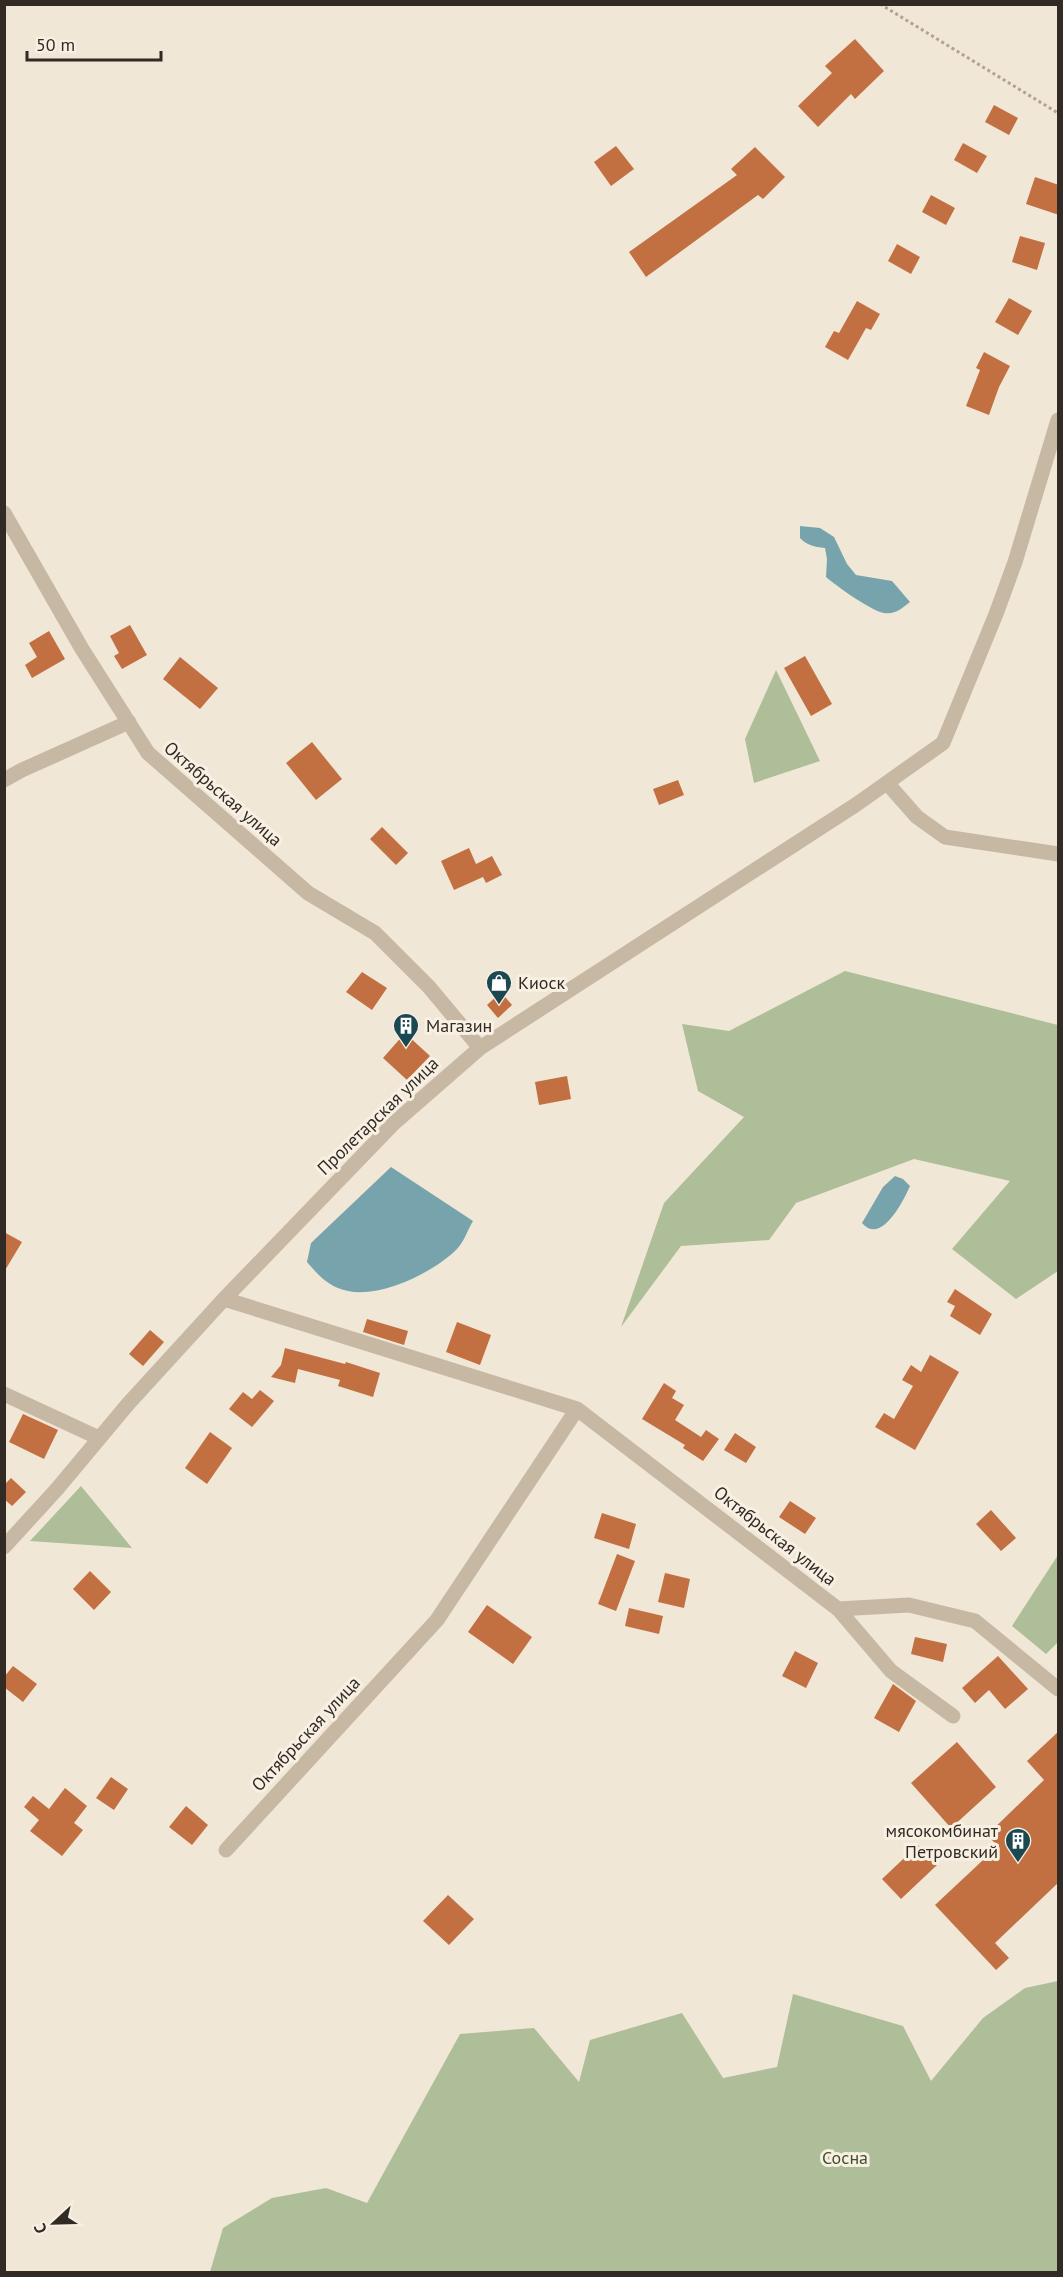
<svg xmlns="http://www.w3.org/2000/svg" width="1063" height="2277" viewBox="0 0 1063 2277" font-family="'PT Sans',sans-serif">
	<rect width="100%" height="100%" fill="#f0e7d7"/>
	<path fill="#adbe98" d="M776,670L820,761L754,783L745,739Z
		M845,971L1058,1025V1271L1016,1299L952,1249L1010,1181L914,1159L796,1203L769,1240L681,1246L621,1327L664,1203L744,1117L698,1091L682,1024L729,1031Z
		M81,1486L132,1548L30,1541Z
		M1058,1555V1642L1046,1654L1012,1626Z
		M1058,1981V2272H210L223,2228L272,2198L326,2188L367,2203L460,2034L534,2028L579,2082L590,2040L682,2013L723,2078L777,2067L793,1994L903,2026L931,2081L983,2018L1025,1988Z"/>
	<path fill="#77a3ac" d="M800,526L820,528L834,537L847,564L856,575L892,581L910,602C902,608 895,615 884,613C873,612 835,585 826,577L827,559L825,548C814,547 807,545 800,538Z
		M391,1167L473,1221C468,1229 464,1242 457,1249C434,1272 382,1298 348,1291C330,1288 318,1275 307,1262L311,1243Z
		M895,1176L903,1179L910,1186C904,1200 881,1246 862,1223L883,1187Z"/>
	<path fill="#c27042" d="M855,39L884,71L855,99L851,94L818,127L798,106L832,73L825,66Z
		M994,105L1018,118L1009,135L985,122Z
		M963,143L987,156L977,173L954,160Z
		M616,146L634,169L611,186L594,162Z
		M755,147L785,177L763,199L758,195L646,277L629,252L737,175L731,169Z
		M1035,177L1059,185V215L1026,204Z
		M931,195L955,208L946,225L922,212Z
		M1020,236L1045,243L1037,270L1012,262Z
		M897,244L920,257L911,274L888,261Z
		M1009,298L1032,311L1018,335L995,322Z
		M857,301L880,314L871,330L866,328L848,360L825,347L834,331L839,333Z
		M984,352L1010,366L999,387L989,415L966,406L980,370L976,368Z
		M130,625L147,655L122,669L114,656L119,653L110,636Z
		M49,631L65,659L32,678L25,665L37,657L29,643Z
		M805,656L832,704L811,716L784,668Z
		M180,657L218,688L200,709L163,679Z
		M312,742L342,779L316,800L286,763Z
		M678,780L684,795L659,805L653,789Z
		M382,827L408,853L396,865L370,839Z
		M469,848L476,864L492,856L502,875L486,883L483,877L454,890L441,861Z
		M362,972L387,988L372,1010L346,992Z
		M501,992L512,1005L498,1018L487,1005Z
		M405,1033L430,1056L407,1080L383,1058Z
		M567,1076L571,1099L539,1105L535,1082Z
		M4,1232L22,1242L4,1272Z
		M955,1289L992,1314L980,1335L950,1316L955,1306L947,1302Z
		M367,1319L408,1331L404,1345L363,1332Z
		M457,1322L491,1335L480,1365L446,1352Z
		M150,1330L164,1342L143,1366L129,1354Z
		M285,1348L345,1364L346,1362L380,1373L373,1397L338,1386L340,1380L298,1369L295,1383L271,1377L281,1365Z
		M930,1355L959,1372L915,1450L875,1427L884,1413L894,1419L913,1386L902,1380L911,1365L921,1372Z
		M664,1383L676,1391L672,1398L684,1405L675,1420L701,1437L706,1430L719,1439L703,1461L683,1448L685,1445L642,1419Z
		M260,1390L274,1401L252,1427L229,1409L243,1392L252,1399Z
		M23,1414L58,1430L44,1459L9,1442Z
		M210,1432L232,1448L207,1484L185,1468Z
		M735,1433L756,1447L746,1463L724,1450Z
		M11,1478L26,1492L12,1506L4,1499V1485Z
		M790,1501L816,1518L805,1534L779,1517Z
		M991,1510L1016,1538L1001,1551L976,1524Z
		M602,1513L636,1524L629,1549L594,1538Z
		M617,1554L635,1561L616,1611L598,1604Z
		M90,1571L111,1592L94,1610L73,1589Z
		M665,1573L690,1579L684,1608L658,1602Z
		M487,1605L532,1637L513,1664L468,1632Z
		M629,1608L663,1616L659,1634L625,1626Z
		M915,1637L947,1644L943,1662L911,1654Z
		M795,1651L818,1663L806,1688L782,1676Z
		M998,1656L1028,1689L1005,1709L989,1690L975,1703L962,1688Z
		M13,1666L37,1684L23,1702L4,1687V1677Z
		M893,1684L916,1701L899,1732L874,1718Z
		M1059,1731V1882L995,1943L1009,1958L996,1970L935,1905L998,1846L987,1835L1044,1780L1027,1761Z
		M957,1742L996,1787L951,1828L911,1783Z
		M111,1777L128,1789L114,1810L96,1798Z
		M65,1788L87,1806L74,1823L83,1830L62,1856L30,1831L39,1820L24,1807L33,1796L49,1809Z
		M186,1806L208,1825L192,1845L169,1827Z
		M918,1845L937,1865L901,1899L882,1879Z
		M448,1895L474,1919L449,1945L423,1921Z"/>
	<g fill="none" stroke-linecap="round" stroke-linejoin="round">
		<path stroke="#b3a28e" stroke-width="3" stroke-dasharray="3 3" stroke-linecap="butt" d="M880,4L1058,113"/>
		<path stroke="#c7b8a4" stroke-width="15" d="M4,513L82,649L148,753L308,893L375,933L429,987L480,1048
			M4,780L22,770L129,722
			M887,783L917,817L945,837L1058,854
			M224,1299L577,1409L838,1609L909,1605L975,1621L1058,1689
			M4,1394L99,1438
			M4,1547L57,1489L128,1404L224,1299L394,1123L480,1048L857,804L943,743L996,614L1015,562L1058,420
			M838,1609L891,1671L953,1716
			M226,1850L437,1620L577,1409"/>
	</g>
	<defs>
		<symbol id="shop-pin" viewBox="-11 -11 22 30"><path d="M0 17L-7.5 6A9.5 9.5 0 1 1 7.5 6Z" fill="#1c4852" stroke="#f8f0e3"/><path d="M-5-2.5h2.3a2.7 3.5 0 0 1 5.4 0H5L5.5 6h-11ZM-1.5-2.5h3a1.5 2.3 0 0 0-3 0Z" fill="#fff"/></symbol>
		<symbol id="building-pin" viewBox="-11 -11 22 30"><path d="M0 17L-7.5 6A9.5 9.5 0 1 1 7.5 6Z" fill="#1c4852" stroke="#f8f0e3"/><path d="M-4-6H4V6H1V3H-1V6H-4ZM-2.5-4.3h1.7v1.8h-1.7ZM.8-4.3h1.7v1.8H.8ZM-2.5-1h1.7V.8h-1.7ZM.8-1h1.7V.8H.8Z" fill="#fff"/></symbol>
	</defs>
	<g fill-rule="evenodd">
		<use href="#shop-pin" x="484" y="968" width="30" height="40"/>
		<use href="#building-pin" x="391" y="1011" width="30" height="40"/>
		<use href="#building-pin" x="1003" y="1826" width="30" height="40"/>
	</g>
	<g text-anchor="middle" stroke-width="6" stroke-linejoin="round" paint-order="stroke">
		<g font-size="18" fill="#322b25" stroke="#f8f0e3">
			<text transform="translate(223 794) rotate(41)" y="6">Октябрьская улица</text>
			<text transform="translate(378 1116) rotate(-44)" y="6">Пролетарская улица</text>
			<text transform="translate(775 1536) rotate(38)" y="6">Октябрьская улица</text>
			<text transform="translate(306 1734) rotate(-47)" y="6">Октябрьская улица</text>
		</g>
		<g font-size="18" fill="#322b25" stroke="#f8f0e3" text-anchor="start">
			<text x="518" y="989">Киоск</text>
			<text x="426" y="1032">Магазин</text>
			<text x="998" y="1837" text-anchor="end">мясокомбинат<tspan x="998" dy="21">Петровский</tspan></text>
		</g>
		<g font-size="18" fill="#3d502a" stroke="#f8f0e3">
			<text x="845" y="2164">Сосна</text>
		</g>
	</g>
	<rect width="1063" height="2277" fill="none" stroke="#322b25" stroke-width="12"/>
	<g transform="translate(54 2223) rotate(248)" stroke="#f8f0e3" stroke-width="4.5" paint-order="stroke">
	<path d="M0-4.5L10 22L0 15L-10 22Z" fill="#322b25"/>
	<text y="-9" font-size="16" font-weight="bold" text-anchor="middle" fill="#322b25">С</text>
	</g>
	<path d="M27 51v9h134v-9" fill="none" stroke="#322b25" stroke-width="3"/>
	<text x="36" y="51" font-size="18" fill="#322b25" stroke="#f8f0e3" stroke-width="4.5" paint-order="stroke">50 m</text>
</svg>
